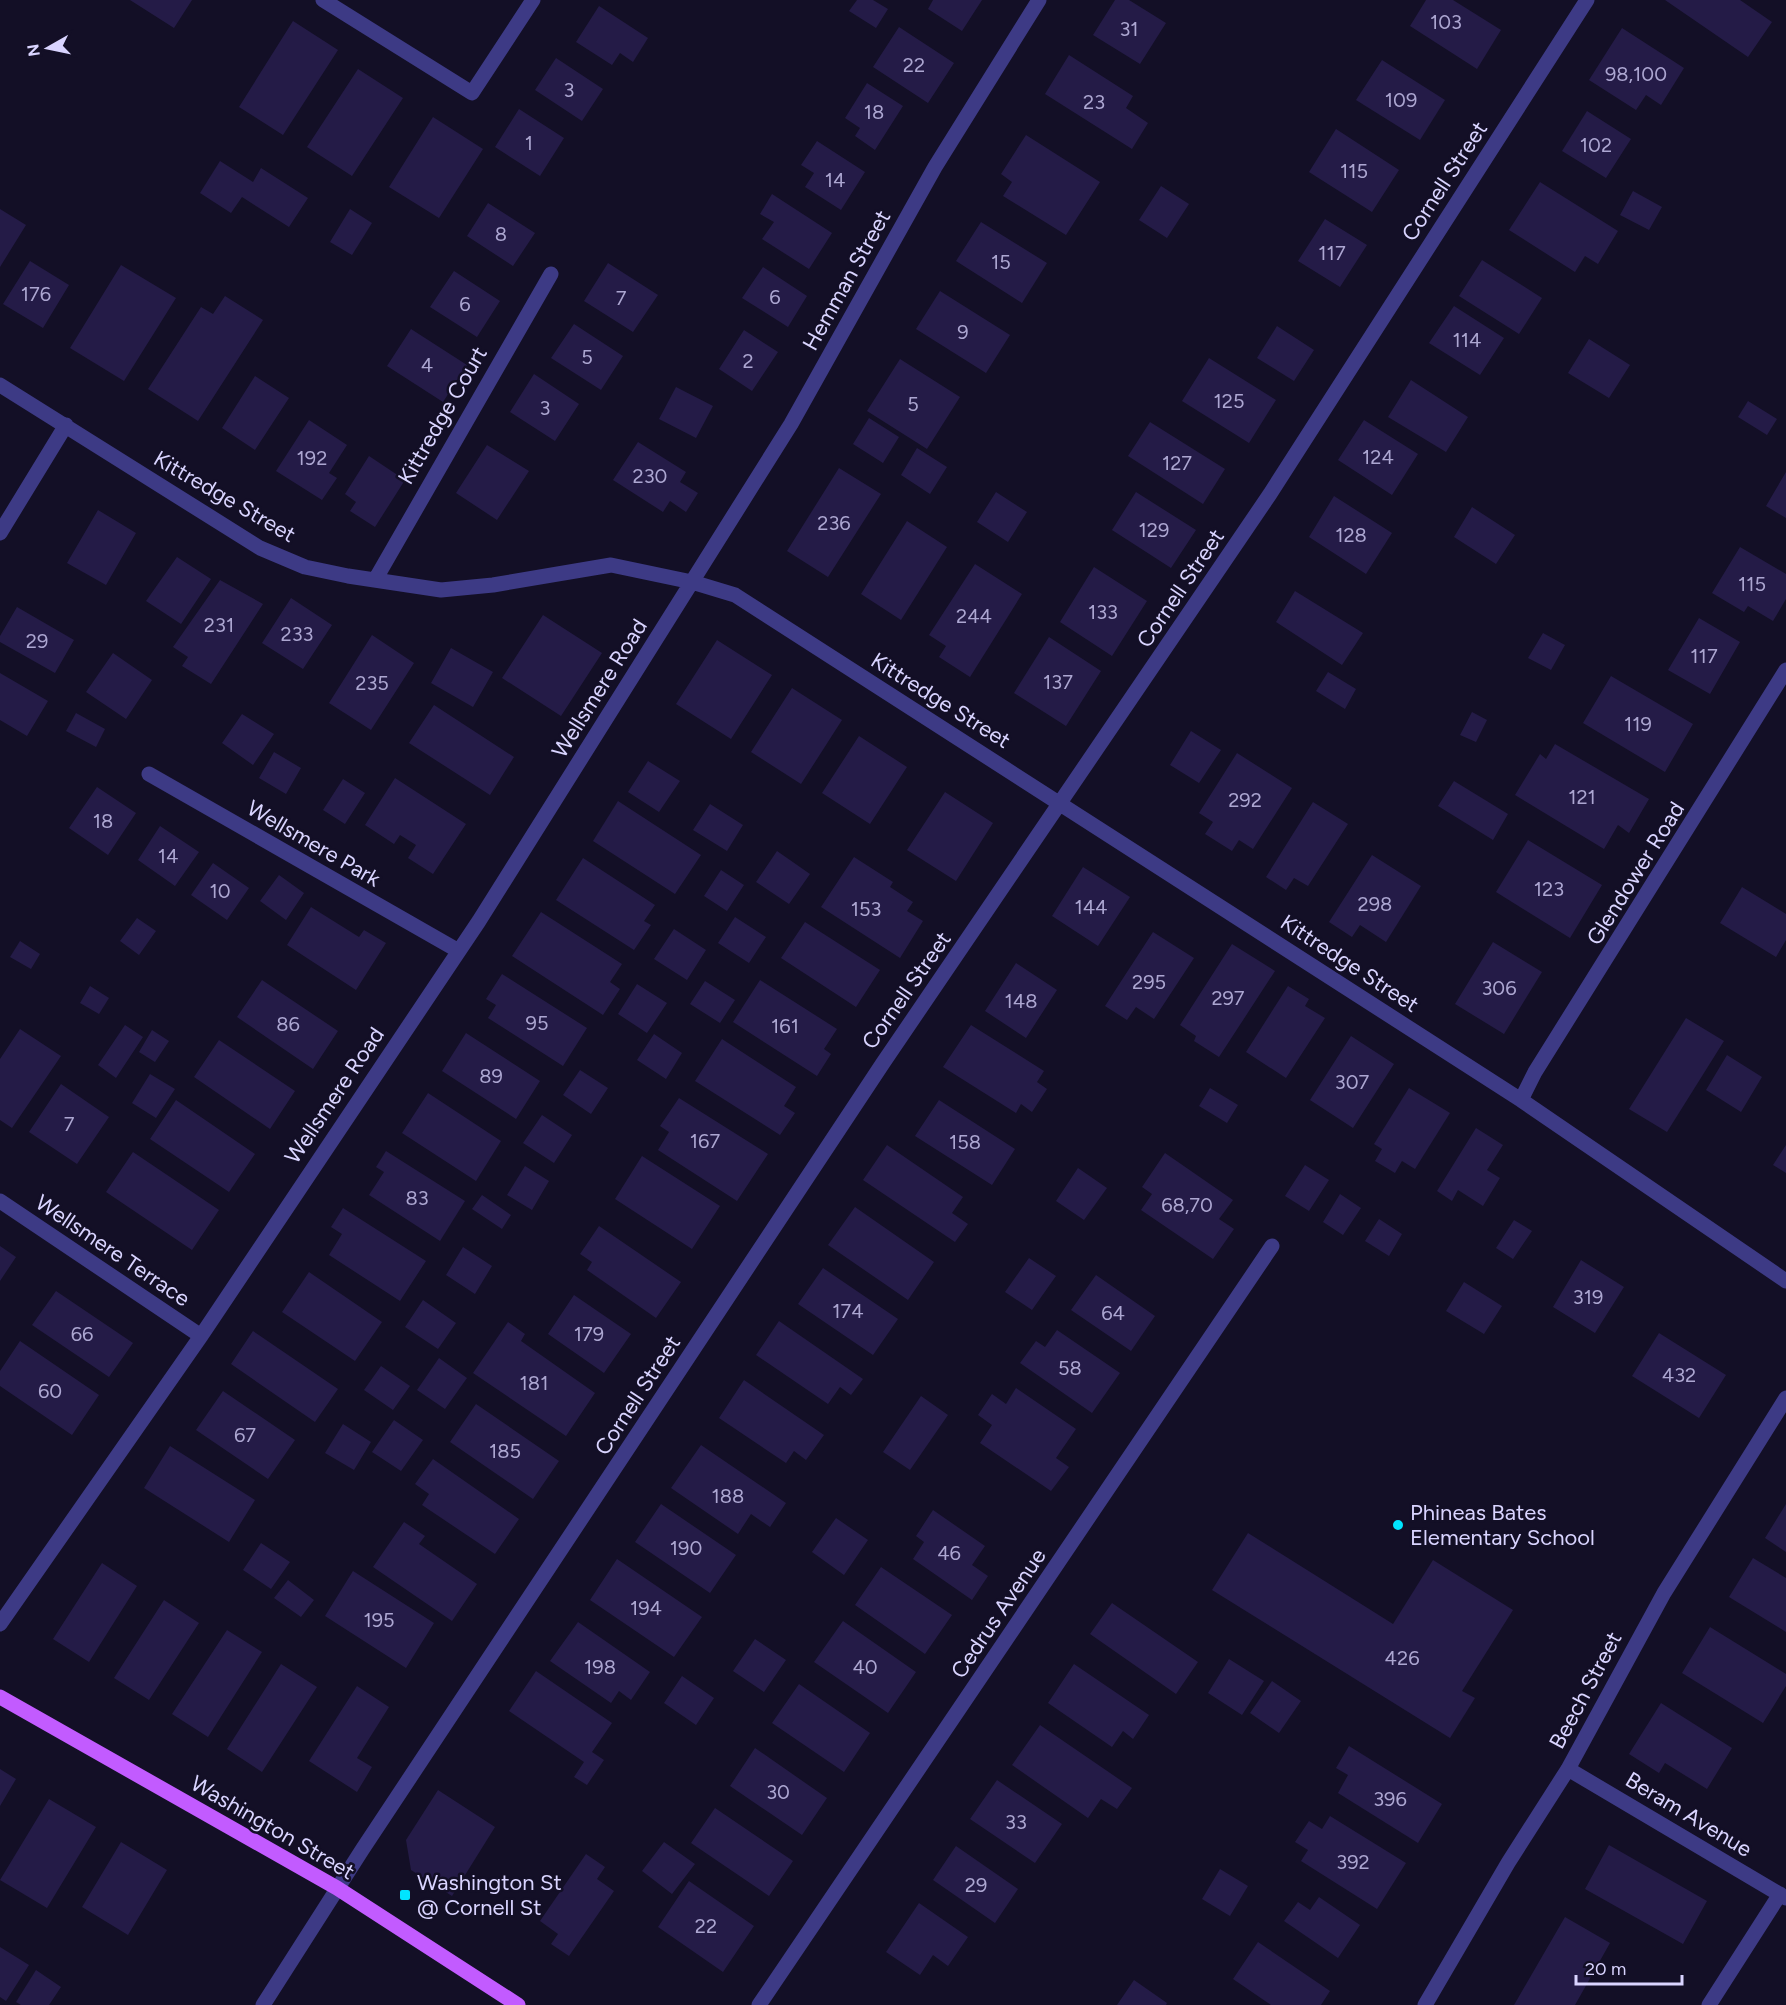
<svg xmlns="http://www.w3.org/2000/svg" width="1786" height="2005" viewBox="0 0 1786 2005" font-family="Figtree,sans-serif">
	<rect width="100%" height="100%" fill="#130f26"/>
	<path fill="#241b47" d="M130,0H192L174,28Z
		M857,0H873L888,9L876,28L849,11Z
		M933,0H982L962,31L928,9Z
		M1115,0H1129L1166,23L1140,64L1093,35Z
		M1426,0H1453L1501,30L1477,69L1410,26Z
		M1665,0H1740L1772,22L1748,57Z
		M599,6L648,38L633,62L620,53L612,65L576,42Z
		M293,21L338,50L283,135L239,107Z
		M899,27L954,63L928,103L873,67Z
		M1622,28L1684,68L1661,105L1646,95L1636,110L1589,80Z
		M1069,55L1133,96L1126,108L1148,123L1132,149L1045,94Z
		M556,58L603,89L582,121L535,90Z
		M1382,60L1445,100L1420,140L1356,100Z
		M358,69L403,98L352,176L307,147Z
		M867,83L903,106L875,150L855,136L860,128L845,118Z
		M519,109L564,138L540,176L495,147Z
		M1587,111L1631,139L1606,178L1562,151Z
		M433,117L483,149L439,218L389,187Z
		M1336,129L1399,170L1372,212L1309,172Z
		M1026,135L1100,182L1066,235L1003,196L1012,182L1001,174Z
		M817,141L865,172L841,210L805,187L814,173L801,165Z
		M220,161L253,182L261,168L308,198L289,227L242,197L231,213L200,193Z
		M1540,182L1618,231L1598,264L1585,256L1575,272L1509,230Z
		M1161,186L1189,204L1167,238L1139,220Z
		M1633,191L1662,207L1649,230L1620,215Z
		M772,194L832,233L809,269L762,239L774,222L760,214Z
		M488,203L535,233L513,266L467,236Z
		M0,209L26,225L0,267Z
		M350,209L372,223L352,255L330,242Z
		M1325,219L1367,245L1340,287L1298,261Z
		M981,222L1047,263L1022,303L956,261Z
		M1482,260L1542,298L1519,334L1459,296Z
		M30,261L69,285L43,328L3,304Z
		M608,263L658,295L633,332L584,301Z
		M121,265L176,298L124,381L70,348Z
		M763,267L807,296L788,327L742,298Z
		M454,271L500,301L477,337L430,307Z
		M940,291L1010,335L986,373L916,329Z
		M225,296L263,320L198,421L148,389L201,307L213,314Z
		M1454,306L1504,338L1480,375L1429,343Z
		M574,324L623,356L601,390L551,358Z
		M1277,326L1314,350L1294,381L1257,358Z
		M411,329L467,365L443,402L387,366Z
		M744,330L778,352L752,391L719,369Z
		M1589,339L1630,365L1609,398L1568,373Z
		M1209,358L1276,400L1249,443L1182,401Z
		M900,359L960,397L927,449L867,411Z
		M534,374L579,404L555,441L510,412Z
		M255,376L289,398L255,450L222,428Z
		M1411,380L1468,417L1446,452L1388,417Z
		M676,387L713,406L696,438L659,419Z
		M1748,401L1777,419L1767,435L1738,417Z
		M869,418L899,437L883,463L853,444Z
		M309,420L347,445L329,473L337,478L322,500L276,471Z
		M1364,420L1418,454L1392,495L1338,460Z
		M1150,422L1225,469L1203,504L1128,456Z
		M638,442L686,472L680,482L698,493L686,512L670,501L663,512L613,480Z
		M487,445L529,471L497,520L456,493Z
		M917,448L947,467L930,494L901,475Z
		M369,456L405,480L375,527L350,511L356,502L345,494Z
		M839,468L881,494L828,577L787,551Z
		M1786,472V518L1766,506Z
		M996,492L1027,512L1008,542L977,522Z
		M1136,492L1196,530L1171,568L1112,530Z
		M1334,496L1392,533L1366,574L1309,537Z
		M1472,507L1515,535L1496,564L1454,537Z
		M98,510L136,533L106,585L67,563Z
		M907,521L947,547L901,620L861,594Z
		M1740,547L1786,574V599L1773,621L1748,606L1744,612L1712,593Z
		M177,557L211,579L181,624L146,601Z
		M975,564L1022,594L970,677L939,657L946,646L929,635Z
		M1094,567L1147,601L1112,656L1060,622Z
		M220,580L263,604L211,684L182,666L188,657L173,647Z
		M1295,591L1363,633L1342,665L1276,622Z
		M291,598L332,625L303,669L262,643Z
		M17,607L74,640L55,673L0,642V636Z
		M543,615L602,653L561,716L502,678Z
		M1699,618L1740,642L1710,694L1668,670Z
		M1543,633L1565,645L1551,670L1528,658Z
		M372,635L414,663L371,730L329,703Z
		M1049,637L1101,671L1066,726L1014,693Z
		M717,640L772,675L731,739L676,704Z
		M451,648L493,672L473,707L431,683Z
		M113,653L152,680L126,719L86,692Z
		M1328,672L1356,689L1345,709L1316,691Z
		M0,673L48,701L27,736L0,720Z
		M1611,676L1693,724L1665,772L1583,723Z
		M792,688L842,720L801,784L751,752Z
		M434,705L514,757L490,795L409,743Z
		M1472,712L1487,720L1476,742L1460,735Z
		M76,713L105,729L96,747L66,731Z
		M242,714L274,734L253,765L222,743Z
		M1191,731L1221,750L1199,783L1170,765Z
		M859,736L907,767L870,824L822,793Z
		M1555,744L1649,799L1629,833L1618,825L1604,849L1515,795L1540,754L1546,759Z
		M274,752L301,768L286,794L259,778Z
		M1237,753L1292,788L1253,849L1239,840L1232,851L1205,834L1213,822L1199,813Z
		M648,761L680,781L659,812L628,792Z
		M395,778L466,824L433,874L408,858L416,845L400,835L394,844L365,825Z
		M343,779L365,793L345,824L323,810Z
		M1454,781L1508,814L1493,840L1438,806Z
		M97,787L136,813L108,855L69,828Z
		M945,792L993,823L956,881L907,850Z
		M618,801L701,855L675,894L593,841Z
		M1313,802L1348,824L1308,886L1294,878L1286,890L1266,877Z
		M710,804L743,825L727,851L693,830Z
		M160,826L199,852L175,886L138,860Z
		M1528,840L1602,885L1570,938L1496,892Z
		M777,851L810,874L789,904L756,882Z
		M1372,855L1421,886L1386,942L1360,925L1352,937L1329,922Z
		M854,857L893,882L890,887L913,902L907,911L923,921L900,958L821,907Z
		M583,858L655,905L644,921L651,925L634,950L556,900Z
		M213,863L249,888L227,920L191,895Z
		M1083,867L1130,897L1098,946L1052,916Z
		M721,870L744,885L727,911L704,896Z
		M279,875L304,893L286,920L260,901Z
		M1742,887L1786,914V940L1776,957L1720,923Z
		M311,907L359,937L364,930L386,943L356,990L287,945Z
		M541,912L622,964L610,982L620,989L603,1015L512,956Z
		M735,917L766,937L749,963L718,943Z
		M137,918L156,931L139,955L120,941Z
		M805,922L880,970L856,1007L781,958Z
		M674,929L706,950L687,980L654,959Z
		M1153,932L1194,958L1154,1019L1136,1007L1127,1020L1105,1006Z
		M20,941L40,954L31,969L10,957Z
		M1493,942L1542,972L1504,1034L1455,1004Z
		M1232,944L1275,971L1219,1057L1194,1041L1196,1036L1180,1025Z
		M1016,963L1057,990L1026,1038L985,1011Z
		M502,974L587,1028L563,1066L488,1018L496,1005L486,999Z
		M262,980L338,1031L313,1069L237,1017Z
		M760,980L837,1029L824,1049L831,1054L817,1076L733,1022Z
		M705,981L735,1000L720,1023L690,1004Z
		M637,984L667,1003L647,1033L618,1014Z
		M90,986L109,998L99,1014L80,1003Z
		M1288,986L1309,999L1305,1006L1325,1018L1286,1078L1246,1052Z
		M1686,1018L1724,1041L1667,1132L1629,1109Z
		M125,1025L143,1037L116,1078L98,1065Z
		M971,1025L1044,1071L1037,1082L1047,1089L1032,1112L1021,1104L1016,1113L943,1067Z
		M20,1029L61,1056L12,1128L0,1120V1059Z
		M152,1030L169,1041L155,1062L139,1052Z
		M466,1033L540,1081L516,1119L442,1071Z
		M654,1034L682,1053L666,1079L637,1060Z
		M1351,1036L1394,1064L1353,1128L1310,1100Z
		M722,1039L796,1087L784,1106L795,1113L780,1135L695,1081Z
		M219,1040L295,1091L270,1129L194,1077Z
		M1727,1055L1762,1077L1741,1112L1706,1090Z
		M580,1070L608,1088L591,1114L563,1095Z
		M150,1074L175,1089L156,1118L132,1103Z
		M61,1084L109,1117L77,1164L29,1132Z
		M1210,1088L1238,1105L1227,1123L1199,1106Z
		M1409,1088L1450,1113L1415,1169L1402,1161L1395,1173L1375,1161L1382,1149L1374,1144Z
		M428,1093L501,1141L476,1181L402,1133Z
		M679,1098L768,1154L737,1201L658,1150L669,1132L660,1126Z
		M176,1100L255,1154L229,1192L150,1139Z
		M939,1100L1015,1149L992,1185L915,1136Z
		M542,1115L572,1135L554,1163L523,1143Z
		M1476,1128L1503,1145L1487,1170L1500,1178L1483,1206L1458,1190L1452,1201L1437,1191Z
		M887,1145L963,1197L952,1213L968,1224L955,1242L863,1180Z
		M1786,1145V1173L1773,1165Z
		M386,1151L465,1201L440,1241L369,1195L384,1172L376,1167Z
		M133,1152L219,1210L192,1250L106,1192Z
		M1165,1153L1233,1200L1219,1219L1234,1229L1213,1259L1141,1210L1152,1194L1142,1187Z
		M642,1156L720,1206L692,1249L615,1199Z
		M1305,1165L1329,1180L1309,1211L1285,1196Z
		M525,1166L549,1181L532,1210L507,1195Z
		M1078,1168L1107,1188L1084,1220L1056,1201Z
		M1340,1194L1361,1208L1343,1235L1323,1222Z
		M482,1195L511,1215L502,1229L472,1209Z
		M855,1207L934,1262L908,1300L828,1245Z
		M343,1208L426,1261L400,1301L329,1255L342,1234L331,1227Z
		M1379,1219L1402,1234L1389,1256L1365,1241Z
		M1514,1220L1532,1231L1513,1259L1496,1248Z
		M599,1226L681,1282L656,1318L587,1270L592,1262L580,1254Z
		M0,1246L16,1257L0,1281Z
		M463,1247L492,1266L475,1294L446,1275Z
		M1029,1258L1056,1276L1032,1310L1005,1292Z
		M1581,1260L1624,1287L1595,1333L1553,1307Z
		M823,1268L898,1319L873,1355L798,1304Z
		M309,1272L382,1322L355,1361L282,1312Z
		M1096,1275L1155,1316L1131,1351L1071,1310Z
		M1464,1282L1502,1306L1484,1334L1446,1311Z
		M56,1291L133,1343L109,1377L32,1325Z
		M574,1295L631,1334L604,1373L548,1334Z
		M423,1300L456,1323L438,1349L405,1327Z
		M779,1321L863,1379L851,1395L840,1387L828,1404L756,1355Z
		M508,1322L525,1334L521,1341L595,1393L566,1436L473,1373Z
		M1057,1330L1120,1373L1092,1413L1020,1363L1036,1341L1045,1347Z
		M253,1331L338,1389L315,1422L231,1364Z
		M1659,1333L1726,1375L1699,1418L1632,1376Z
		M20,1341L99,1395L72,1435L0,1386V1371Z
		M439,1358L467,1378L445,1409L417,1390Z
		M381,1366L410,1386L393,1410L364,1390Z
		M744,1380L824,1435L806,1460L794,1451L786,1463L719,1418Z
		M1016,1388L1076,1429L1056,1458L1069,1467L1051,1491L980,1443L992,1425L978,1415L992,1394L1006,1404Z
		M223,1391L295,1440L268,1479L196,1430Z
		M921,1396L948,1415L910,1470L883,1452Z
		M476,1404L559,1461L533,1499L450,1442Z
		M394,1420L423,1440L401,1471L372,1452Z
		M343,1424L371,1442L354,1470L325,1453Z
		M701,1445L786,1503L770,1527L751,1514L738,1534L671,1488Z
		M170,1446L255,1500L229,1542L144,1488Z
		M433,1459L519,1519L495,1554L422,1505L429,1494L415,1484Z
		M661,1504L736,1555L710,1593L635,1542Z
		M1786,1504V1552L1765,1538Z
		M933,1510L985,1546L972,1565L988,1576L972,1600L913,1559L924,1542L916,1536Z
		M836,1518L868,1540L844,1575L812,1552Z
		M404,1522L425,1536L419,1544L477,1584L452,1621L373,1567Z
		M1248,1533L1393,1624L1433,1560L1513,1610L1462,1691L1475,1698L1450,1738L1212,1590Z
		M261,1543L290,1562L271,1589L243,1570Z
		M1753,1558L1786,1578V1632L1729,1597Z
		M617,1559L702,1617L674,1657L590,1600Z
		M102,1563L137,1586L89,1662L53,1639Z
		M881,1567L952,1615L925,1654L855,1605Z
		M353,1571L434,1623L406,1668L325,1616Z
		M288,1580L314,1600L301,1617L274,1598Z
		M164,1600L199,1623L149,1700L114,1678Z
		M1112,1603L1198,1662L1176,1694L1090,1634Z
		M843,1621L916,1672L888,1713L814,1662Z
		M578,1622L650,1672L631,1700L619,1691L611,1703L550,1661Z
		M1710,1627L1786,1674V1686L1763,1723L1682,1673Z
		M227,1630L262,1652L208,1737L172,1714Z
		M755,1639L786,1660L764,1692L733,1671Z
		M1229,1659L1264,1681L1242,1715L1208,1693Z
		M281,1664L317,1687L262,1772L227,1749Z
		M1074,1664L1149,1715L1133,1739L1123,1731L1112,1747L1048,1703Z
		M536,1671L612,1723L592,1752L604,1760L587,1785L574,1777L584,1762L509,1711Z
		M682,1676L714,1698L696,1725L664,1703Z
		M1272,1681L1301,1701L1279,1733L1250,1713Z
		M799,1684L870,1733L844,1772L772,1723Z
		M357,1686L389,1707L357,1758L372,1767L357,1792L309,1761Z
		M1661,1703L1732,1748L1707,1789L1665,1763L1659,1773L1629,1754Z
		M1040,1725L1132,1788L1117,1809L1101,1799L1088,1818L1012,1765Z
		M1349,1746L1442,1804L1418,1843L1338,1793L1348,1775L1336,1768Z
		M755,1748L827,1798L802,1835L730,1786Z
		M0,1769L16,1779L0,1806Z
		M997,1780L1062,1824L1035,1863L970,1819Z
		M438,1790L495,1827L452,1896L411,1870L406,1840Z
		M49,1799L96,1827L47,1908L0,1880Z
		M715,1808L793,1861L769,1896L691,1843Z
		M1330,1816L1406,1863L1377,1909L1301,1861L1308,1850L1295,1842L1309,1821L1322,1829Z
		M121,1842L167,1870L128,1935L82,1907Z
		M664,1842L695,1864L672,1894L642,1871Z
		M1609,1845L1707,1901L1683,1944L1585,1889Z
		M956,1846L1018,1889L995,1923L933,1880Z
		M586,1854L605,1867L597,1879L614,1891L569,1956L551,1944L558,1934L540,1921Z
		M1220,1869L1248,1886L1230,1916L1202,1899Z
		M689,1881L754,1926L723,1972L658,1927Z
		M1319,1897L1360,1925L1338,1958L1284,1921L1298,1902L1310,1910Z
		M919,1903L968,1937L948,1966L933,1955L920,1975L886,1952Z
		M1565,1917L1610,1943L1575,2005H1514Z
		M1258,1942L1330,1991L1321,2005H1271L1233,1979Z
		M0,1947L29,1965L6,2001L0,1997Z
		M36,1970L61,1987L49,2005H21L16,2002Z
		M1134,1980L1167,2003L1166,2005H1117Z"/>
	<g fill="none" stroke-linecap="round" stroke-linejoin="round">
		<path stroke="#3d3a85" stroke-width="15" d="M323,0L472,93L533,0
			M0,385L260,548L305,567L348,576L441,590L493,585L611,565L692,582L735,595L1521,1100L1786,1281
			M0,533L66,425
			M375,580L551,274
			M149,774L457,950
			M1521,1100L1535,1072L1786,670
			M0,1201L201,1336
			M0,1624L201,1336L479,921L791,424L935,167L1039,0
			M1568,1769L1786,1898
			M263,2005L362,1850L883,1063L1270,494L1587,0
			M759,2005L1272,1246
			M1425,2005L1508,1863L1568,1769L1664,1593L1786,1398
			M1709,2005L1780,1894"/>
		<path stroke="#c25bff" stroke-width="15" d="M0,1697L337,1888L518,2005"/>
	</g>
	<g fill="#00e5ff" stroke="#130f26" stroke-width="2">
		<circle cx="1398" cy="1525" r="6"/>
		<rect x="399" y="1889" width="12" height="12" rx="3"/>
	</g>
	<g text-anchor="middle" stroke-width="5" stroke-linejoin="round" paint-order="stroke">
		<g font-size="20" fill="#aca6d1">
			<text x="1446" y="29">103</text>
			<text x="1129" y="36">31</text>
			<text x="914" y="72">22</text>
			<text x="1636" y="81">98,100</text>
			<text x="569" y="97">3</text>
			<text x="1401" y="107">109</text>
			<text x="1094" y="109">23</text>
			<text x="874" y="119">18</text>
			<text x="529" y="150">1</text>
			<text x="1596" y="152">102</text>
			<text x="1354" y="178">115</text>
			<text x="835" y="187">14</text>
			<text x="501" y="241">8</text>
			<text x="1332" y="260">117</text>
			<text x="1001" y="269">15</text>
			<text x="36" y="301">176</text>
			<text x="775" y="304">6</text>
			<text x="621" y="305">7</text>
			<text x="465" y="311">6</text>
			<text x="963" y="339">9</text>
			<text x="1467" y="347">114</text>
			<text x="587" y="364">5</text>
			<text x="748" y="368">2</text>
			<text x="427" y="372">4</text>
			<text x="1229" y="408">125</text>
			<text x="913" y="411">5</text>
			<text x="545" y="415">3</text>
			<text x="1378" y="464">124</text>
			<text x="312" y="465">192</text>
			<text x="1177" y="470">127</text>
			<text x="650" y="483">230</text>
			<text x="834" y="530">236</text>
			<text x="1154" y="537">129</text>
			<text x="1351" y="542">128</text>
			<text x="1752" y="591">115</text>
			<text x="1103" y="619">133</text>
			<text x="974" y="623">244</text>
			<text x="219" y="632">231</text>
			<text x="297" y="641">233</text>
			<text x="37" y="648">29</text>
			<text x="1704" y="663">117</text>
			<text x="1058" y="689">137</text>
			<text x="372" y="690">235</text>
			<text x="1638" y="731">119</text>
			<text x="1582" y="804">121</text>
			<text x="1245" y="807">292</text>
			<text x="103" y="828">18</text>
			<text x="168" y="863">14</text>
			<text x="1549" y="896">123</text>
			<text x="220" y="898">10</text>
			<text x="1375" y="911">298</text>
			<text x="1091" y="914">144</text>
			<text x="866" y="916">153</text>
			<text x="1149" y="989">295</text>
			<text x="1499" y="995">306</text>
			<text x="1228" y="1005">297</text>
			<text x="1021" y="1008">148</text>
			<text x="537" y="1030">95</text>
			<text x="288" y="1031">86</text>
			<text x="785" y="1033">161</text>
			<text x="491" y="1083">89</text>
			<text x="1352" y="1089">307</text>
			<text x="69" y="1131">7</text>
			<text x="705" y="1148">167</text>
			<text x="965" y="1149">158</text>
			<text x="417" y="1205">83</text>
			<text x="1187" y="1212">68,70</text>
			<text x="1588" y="1304">319</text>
			<text x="848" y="1318">174</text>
			<text x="1113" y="1320">64</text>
			<text x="82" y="1341">66</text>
			<text x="589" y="1341">179</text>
			<text x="1070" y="1375">58</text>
			<text x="1679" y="1382">432</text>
			<text x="534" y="1390">181</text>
			<text x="50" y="1398">60</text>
			<text x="245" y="1442">67</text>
			<text x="505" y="1458">185</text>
			<text x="728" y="1503">188</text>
			<text x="686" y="1555">190</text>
			<text x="949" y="1560">46</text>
			<text x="646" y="1615">194</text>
			<text x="379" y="1627">195</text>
			<text x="1402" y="1665">426</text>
			<text x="600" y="1674">198</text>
			<text x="865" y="1674">40</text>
			<text x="778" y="1799">30</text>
			<text x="1390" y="1806">396</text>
			<text x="1016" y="1829">33</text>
			<text x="1353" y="1869">392</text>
			<text x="976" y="1892">29</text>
			<text x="706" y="1933">22</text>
		</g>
		<g font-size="22" fill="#d9d4ff" stroke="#130f26">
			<text transform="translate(1444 181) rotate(-57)" y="8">Cornell Street</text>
			<text transform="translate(846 280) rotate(-61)" y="8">Hemman Street</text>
			<text transform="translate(442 415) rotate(-60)" y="8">Kittredge Court</text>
			<text transform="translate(225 496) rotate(30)" y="8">Kittredge Street</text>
			<text transform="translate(1180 588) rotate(-56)" y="8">Cornell Street</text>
			<text transform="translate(599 688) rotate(-58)" y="8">Wellsmere Road</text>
			<text transform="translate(941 700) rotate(32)" y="8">Kittredge Street</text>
			<text transform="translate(314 843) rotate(30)" y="8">Wellsmere Park</text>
			<text transform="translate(1635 873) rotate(-58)" y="8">Glendower Road</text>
			<text transform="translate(1350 963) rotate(33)" y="8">Kittredge Street</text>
			<text transform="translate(906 990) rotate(-55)" y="8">Cornell Street</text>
			<text transform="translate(334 1095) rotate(-56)" y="8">Wellsmere Road</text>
			<text transform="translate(113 1250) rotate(34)" y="8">Wellsmere Terrace</text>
			<text transform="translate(637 1395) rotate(-57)" y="8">Cornell Street</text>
			<text transform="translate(998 1613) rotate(-56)" y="8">Cedrus Avenue</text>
			<text transform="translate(1585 1690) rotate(-62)" y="8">Beech Street</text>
			<text transform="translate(1689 1814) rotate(31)" y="8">Beram Avenue</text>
			<text transform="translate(273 1827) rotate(30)" y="8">Washington Street</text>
		</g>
		<g font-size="22" fill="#d9d4ff" stroke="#130f26" text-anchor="start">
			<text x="1410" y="1520">Phineas Bates<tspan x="1410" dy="25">Elementary School</tspan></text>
			<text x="417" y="1890">Washington St<tspan x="417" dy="25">@ Cornell St</tspan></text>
		</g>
	</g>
	<g transform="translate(48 48) rotate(261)" stroke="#130f26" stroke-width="4.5" paint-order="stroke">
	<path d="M0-4.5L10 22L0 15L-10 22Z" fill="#d9d4ff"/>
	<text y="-9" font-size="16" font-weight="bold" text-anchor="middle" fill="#d9d4ff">N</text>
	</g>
	<path d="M1576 1975v9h106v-9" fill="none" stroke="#d9d4ff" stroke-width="3"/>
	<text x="1585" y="1975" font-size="18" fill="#d9d4ff" stroke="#130f26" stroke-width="4.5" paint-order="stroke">20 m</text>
</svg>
